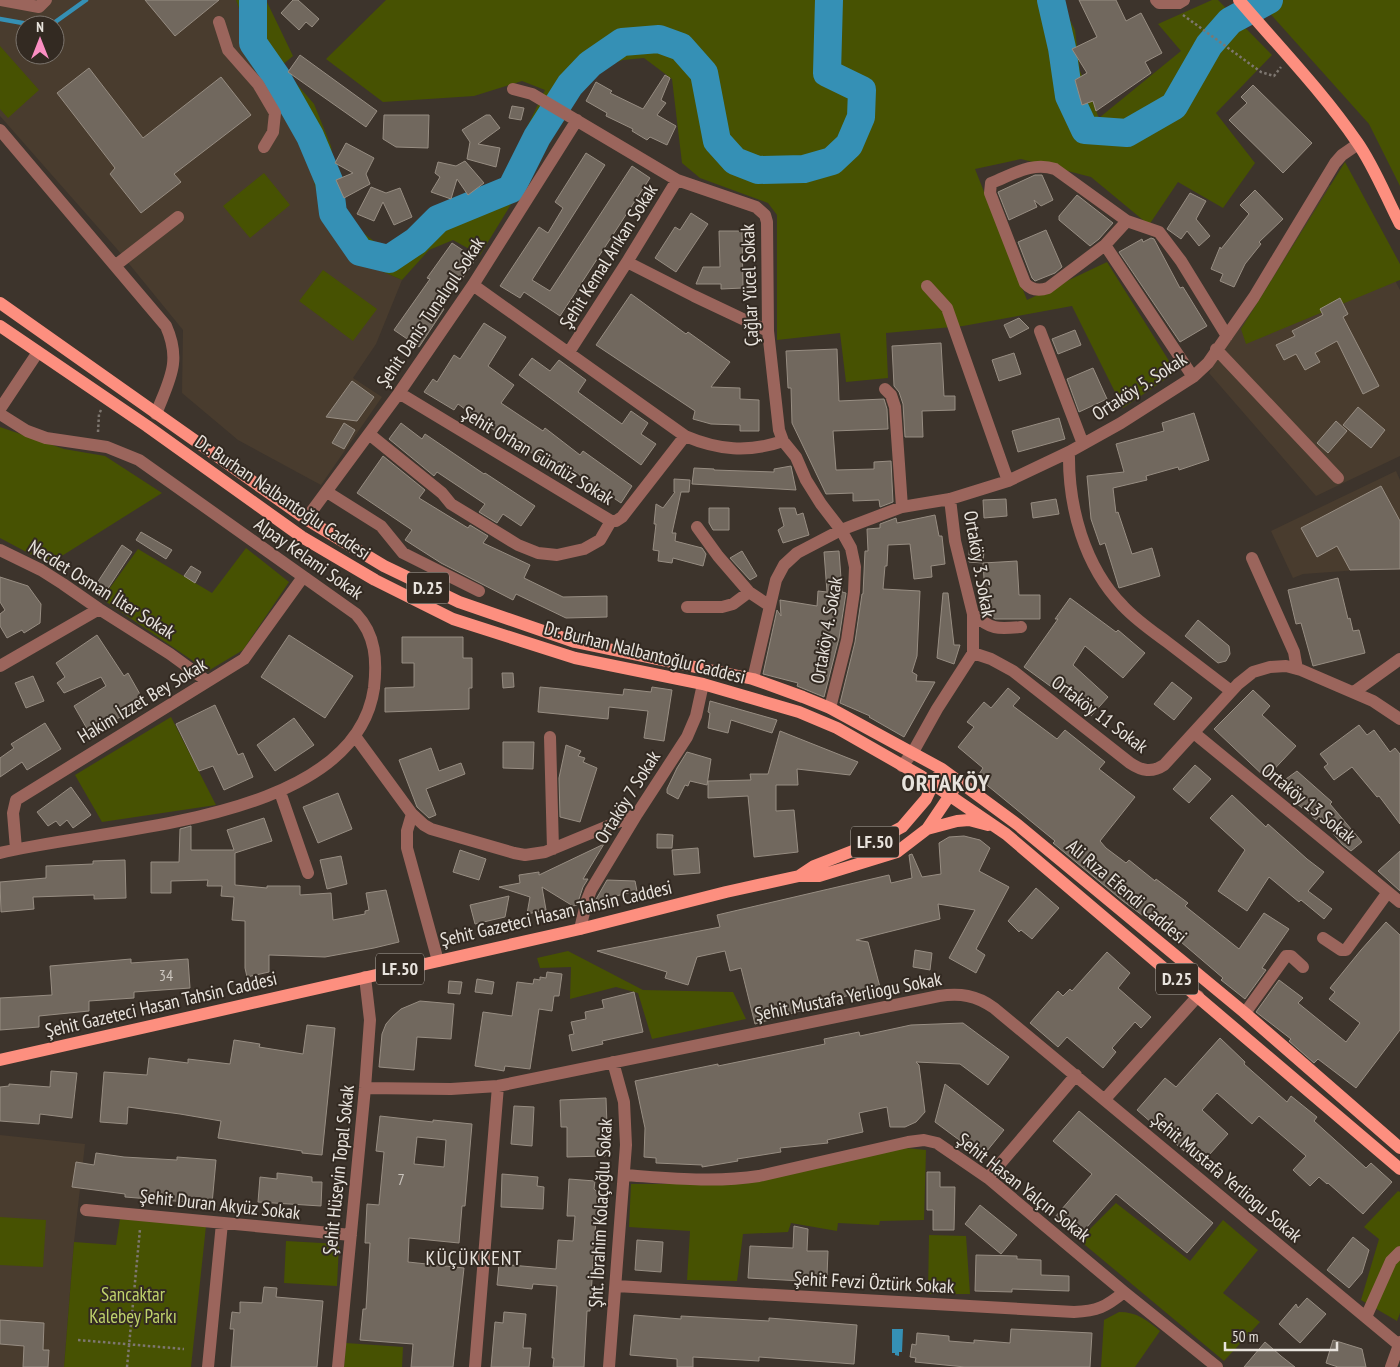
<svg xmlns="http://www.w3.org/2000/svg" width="1400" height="1367" viewBox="0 0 1400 1367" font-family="'PT Sans Narrow',sans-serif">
	<rect width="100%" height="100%" fill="#3d342c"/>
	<path fill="#493c2e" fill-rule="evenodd" d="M0,0H236L241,14L243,51L285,106L289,120L304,144L324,219L365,264L402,280L376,344L353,378L382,397L321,485L238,440L182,393L183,330L117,249L0,116ZM25,25H55V55H25Z
		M1324,185L1346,186L1400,290V456L1316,496L1209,373Z
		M1396,471L1400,480V567L1303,574L1293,578L1271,531Z
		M0,1135L85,1144L74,1242L64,1367H0Z"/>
	<path fill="#475202" d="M236,0H266L293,56L281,66L314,104L331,146L342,205L362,232L383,248L401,245L432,211L477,196L502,179L545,90L522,81L474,96L383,102L326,59L386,0H1060L1075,30L1080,71L1099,118L1181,51L1158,24L1212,0H1218L1272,55L1216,113L1255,163L1223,208L1178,182L1149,225L1091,177L1021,159L975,169L1027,300L1107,262L1176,372L1123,408L1072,306L963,326L886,333L888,378L846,382L840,333L777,340V215L768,203L700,178L682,163L672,79L644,58L623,60L600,68L581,90L480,255L453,240L429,250L402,280L365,264L324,219L304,144L289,120L285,106L243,51L241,14Z
		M1258,0H1400V186L1369,124Z
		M0,46L39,90L8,118L0,109Z
		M1345,162L1400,264V280L1246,344L1241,329Z
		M264,173L290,205L250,238L223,206Z
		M323,270L377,309L353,341L299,301Z
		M0,427L64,449L105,456L162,493L49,564L0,538Z
		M246,548L289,582L243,650L208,671L102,599L138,549L212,593Z
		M171,717L216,805L102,822L75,775Z
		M568,951L643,990L733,992L746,1019L652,1039L638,993L616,987L570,999L571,967L540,968L537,958Z
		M905,1148L926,1150L924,1220L880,1221L879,1225L838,1223L837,1231L791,1223L788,1232L743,1234L737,1281L687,1280L690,1231L629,1227L631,1184H743Z
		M1398,1191L1400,1192V1313L1397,1321L1361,1300L1379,1239L1364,1227Z
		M1116,1203L1190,1261L1223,1220L1258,1250L1223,1293L1260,1322L1224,1361L1079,1240Z
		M0,1217L46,1220L43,1267L0,1265Z
		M120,1219L206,1226L191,1367H64L74,1242L116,1245Z
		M929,1235L966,1236L970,1294H928Z
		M286,1241L339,1244L337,1286L284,1283Z
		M1119,1312C1137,1312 1147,1320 1160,1331L1135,1367H1101L1104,1320Z
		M346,1343L403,1347L402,1367H344Z"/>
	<path fill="#3590b5" d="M892,1329H903L902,1352H899V1356L895,1355V1353H892Z"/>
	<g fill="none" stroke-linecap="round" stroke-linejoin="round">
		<path stroke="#3590b5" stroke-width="4.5" d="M0,19L34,25
			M51,25L86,0"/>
		<path stroke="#3590b5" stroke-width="28" d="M253,0V43L276,76L310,136L329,181L333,213L360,252L389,259L416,241L438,219L511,189L537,137L570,85L590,64L622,42L659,39L681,47L704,73L717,141L735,161L758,170L804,169L832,161L849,145L861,117L862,90L827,73L829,0
			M1051,0L1062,48L1069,96L1085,130L1127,133L1174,106L1209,45L1230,21L1269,0"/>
	</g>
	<path fill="#71685e" stroke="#978d82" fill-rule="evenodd" d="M145,0H219L175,36Z
		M293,0H298L319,19L312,27L306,22L299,30L281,13Z
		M1079,0H1116L1126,21L1141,13L1162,53L1145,62L1151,73L1096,111L1093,101L1082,105L1075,80L1087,73L1072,49L1097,37Z
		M300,55L377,111L366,127L288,72Z
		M89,68L143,138L221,77L251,115L174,174L181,182L141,213L110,174L115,168L57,93Z
		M665,75L670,78L661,100L666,103L657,115L676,126L667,145L650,137L647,140L632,131L633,129L606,116L607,113L586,101L596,82L612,91L610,93L643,109Z
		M1253,85L1312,143L1283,173L1229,120L1247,103L1241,97Z
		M512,106L524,108L521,120L509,118Z
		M384,115H429L428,148L396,147L383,139Z
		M486,115H490L500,128L478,144L500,148L496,167L467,159L470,142L462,130Z
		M346,143L374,158L366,174L370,184L344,198L336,180L353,173L335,163Z
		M586,153L605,165L532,280L550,291L632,166L650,178L560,316L524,292L520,298L500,286L539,227L548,233L563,208L555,202Z
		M465,161L484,183L468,195L457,179L451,199L431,192L440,177L435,173L438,162L456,166Z
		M1035,175H1042L1053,200L1041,206L1034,200L1037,207L1009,220L998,192Z
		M371,187L386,193L400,188L412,217L394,225L383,202L374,221L357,214Z
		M1255,190L1283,219L1259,242L1261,244L1245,264L1234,287L1220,281L1223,274L1211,269L1220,247L1221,249L1249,214L1240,205Z
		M1190,193L1206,201L1196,219L1210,236L1199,246L1187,231L1181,239L1167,229Z
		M1077,195L1113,223L1099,239L1090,246L1059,220V216Z
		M691,213L708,224L676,272L655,258L675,227L680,230Z
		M1046,230L1062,267L1055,273L1035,281L1032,278L1018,242Z
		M719,231H742L743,288L721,289V284H696L703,267H720Z
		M1151,238L1154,239L1180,288L1183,287L1207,326L1180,342L1119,252L1142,239L1143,242Z
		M452,243L476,259L442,307L444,309L419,347L394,330L430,279L427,278Z
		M631,294L686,334L688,332L730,362L711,387L740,388V399L759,400V431H740V425L711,424L693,419L695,411L596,345Z
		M1340,298L1348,314L1343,317L1379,386L1363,394L1337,341L1315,353L1320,362L1305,370L1296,354L1284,360L1276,345L1295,336L1292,331L1323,315L1320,309Z
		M1019,318L1029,328L1010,338L1004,325Z
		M484,323L506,337L488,366L514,385L501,403L543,431L545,428L580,455L583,451L632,486L621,503L559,461L553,469L512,438L509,441L458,404L454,410L424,392L433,379L437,382L454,355L460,359Z
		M1075,330L1081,345L1058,354L1052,339Z
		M941,343L944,396H955V410L922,411L923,437H905L903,404L899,392L894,386L892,346Z
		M837,349L839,401L884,399L887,409L888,429L833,431L836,470L874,469V462L891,461L893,502L880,507L879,500L853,501V493L826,494L792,423L791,388H788L786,351Z
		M1014,353L1021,374L999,381L992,360Z
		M532,358L550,371L559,360L586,380L578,392L622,424L631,411L648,423L641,434L656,444L641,465L519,375Z
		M1093,368L1107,399L1079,412L1067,379Z
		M352,381L374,397L357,421L326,417Z
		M1358,407L1385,430L1371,448L1343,425Z
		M1194,413L1209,460L1179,470L1178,467L1146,476L1147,480L1113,488L1116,513L1118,512L1132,554L1152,548L1160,576L1119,588L1105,543L1100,545L1091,519L1087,476L1124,472L1116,444L1164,431L1162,423Z
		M1059,418L1065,439L1018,452L1012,431Z
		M1336,421L1347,431L1328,453L1317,443Z
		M344,423L355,430L344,449L332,443Z
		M401,423L422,439L425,434L484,474L485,473L535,506L521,526L503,514L497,523L479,512L485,504L437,472L434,476L389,439Z
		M383,456L425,490L419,498L468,528L470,525L488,536L483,543L530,565L524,578L563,597L607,596V617L566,618L516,594L513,600L441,563L405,540L412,530L357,493Z
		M791,466L796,490L692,484L694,468L714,469V470L774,472V469Z
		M674,479L690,480L689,492H681L672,533H676L675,541L702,548L706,554L703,566L673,558L672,563L658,561L659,551L653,550L656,524H654L656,504L663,508L675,492H674Z
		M1381,486L1400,521V569L1350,570L1337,546L1317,557L1301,528Z
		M1006,499L1007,516L984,518L983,500Z
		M1056,499L1059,514L1033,518L1031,503Z
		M709,508H729V530H713L709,523Z
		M779,508H795L797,515L803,513L809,535L783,543L778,530L784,526Z
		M935,515L939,536H942L945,564L931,566L932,577L914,579L910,544L888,545L887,566H885L883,589L920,591L917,656L912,672L917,675L916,681L935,682L904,737L869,717L870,716L840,703L855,642L862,594H863L865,551H868L867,529L880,528V524L896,518L897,523Z
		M141,532L172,550L166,559L136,540Z
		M122,545L132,552L107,590L97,583Z
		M969,550L984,551L983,563L969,562Z
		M742,551L757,576L750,580L730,558Z
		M839,551L842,592L846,593L839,638L824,697L797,686L798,683L763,674L777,610L781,616L780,600L817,606L818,591L827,592L824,552Z
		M1017,561L1019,595H1040V619H995L980,609L979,604L984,603L985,595L983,563Z
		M191,566L201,572L195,583L184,576Z
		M0,577L28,586L41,604L40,623L24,633L22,630L7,638L0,626V614L5,610L0,602Z
		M1338,578L1348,619L1350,618L1353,631L1359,630L1365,653L1313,666L1301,623L1296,624L1288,590Z
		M943,593H948L954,645H960L954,664L937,658Z
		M1070,598L1116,632L1118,630L1145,653L1123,678L1085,646L1073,665L1108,697L1091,716L1059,688L1057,691L1024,667L1058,619H1055Z
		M1198,620L1229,646L1230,654L1226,661L1218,663L1185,636Z
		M97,635L124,676L128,673L145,703L90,734L74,706L106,686L101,677L64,693L57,683L65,677L56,663Z
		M289,635L353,676L325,718L261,677Z
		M402,637H463V658H472V688H469V709L385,712V688L414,687V663H402Z
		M502,673H513L514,687L503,688Z
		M33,676L44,701L26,708L15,683Z
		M1172,682L1192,698L1174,720L1154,704Z
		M540,687L623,695L624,689L651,692L652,687L672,690L664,741L644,738L648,711L609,707L608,719L538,712Z
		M1008,688L1020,698L1013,706L1057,739L1065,730L1105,762L1099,769L1135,797L1100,841L1106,848L1126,863L1129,860L1155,881L1156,879L1188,903L1185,906L1239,949L1264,913L1289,929L1262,968L1266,970L1245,999L1221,980L1223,978L1167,930L1165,932L1123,901L1053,843L1055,841L977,777L983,768L958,747L974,727L967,722L984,702L991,708Z
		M1253,690L1270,706L1262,715L1296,746L1266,778L1214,729Z
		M710,701L777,720L772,733L731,720L728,733L708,728L710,713L708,712Z
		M215,705L238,755L243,753L253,777L224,790L213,766L199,771L176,724Z
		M294,718L314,745L275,771L257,745Z
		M45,723L61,749L27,770L22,762L0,777V758L14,748L11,744Z
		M1359,725L1367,735L1374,730L1390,752L1395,748L1400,754V824L1379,796L1377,797L1352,767L1334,780L1324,767L1328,764L1320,754Z
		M780,731L858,762L850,775L797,769L798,785H776V811L794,810L798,852L754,857L748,796L708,798V781L751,780L750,774H768Z
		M503,742H534L533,769L503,768Z
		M566,745L581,751L578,756L585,758L583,762L597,768L580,822L560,817L559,778Z
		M431,748L439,771L461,763L465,774L426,789L436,815L429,818L417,807L399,760Z
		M687,752L711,759L707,785L690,781L688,786L685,785L678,799L667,793V789L677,768Z
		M1195,765L1211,779L1189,803L1173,789Z
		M1297,771L1332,802L1330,804L1362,842L1351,851L1342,844L1319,816L1316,820L1295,802L1297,800L1279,784Z
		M71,787L91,815L73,828L67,820L60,826L56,821L48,826L37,812Z
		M338,793L352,829L318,843L303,807Z
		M1232,795L1266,827L1268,824L1307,859L1324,872L1308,891L1332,909L1324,919L1301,900L1299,902L1269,877L1247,911L1218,891L1245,850L1210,818Z
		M264,818L272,841L235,853V885L267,888V886H300V895L331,893L333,920L365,914V911L369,910L366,893L386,890L399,942L374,948L325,957L269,955V972L247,977L245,968V921L232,920L234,897L221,896L222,886H207L208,880L171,881V893H151V862H179L180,829L191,826V850H234L227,830Z
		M657,834L673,835L672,848H657Z
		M964,836L980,840L990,848L979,871L1009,887L976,949L985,955L976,973L949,958L975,910L938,904L940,919L856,940L868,942L880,987L835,999V1001L755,1024L741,968L730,971L725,951L697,957L688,985L665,978L667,972L597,951L720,927L717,915L889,875L891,883L912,878L909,855L912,854L922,877L941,874L939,843L949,837Z
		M604,844L583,879H588L583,887L577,905L573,906L542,887L546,910L527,914L530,897L499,887L520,883L519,875L539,872V875Z
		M698,848L700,873L674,875L672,850Z
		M460,850L486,859L479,880L453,872Z
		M1400,851V891L1378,871Z
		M341,856L347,884L327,889L320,860Z
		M125,860L126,898L94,899V895L33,897L34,909L1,912L0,882L46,878V866L93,864V861Z
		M607,880L635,881L637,891L595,901Z
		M1036,888L1059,908L1032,939L1021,930L1019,932L1008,921Z
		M509,896L505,917L475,924L470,905Z
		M1386,922L1400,935V1030L1356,1088L1318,1059L1314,1063L1289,1041L1291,1039L1256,1012L1279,980L1303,998L1298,1003L1346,1042L1360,1023L1329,999L1335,992L1330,988L1361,950Z
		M915,950L932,953L930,970L913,967Z
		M1107,952L1130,973L1118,988L1151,1017L1141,1028L1135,1022L1112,1048L1116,1052L1103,1068L1067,1037L1058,1047L1030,1023L1058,991L1063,996L1070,989L1072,991Z
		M131,959V963L188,959L190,988L134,992V998L89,1001V1011L39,1016V1027L0,1030V998L52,995L50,966Z
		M547,972L562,974L559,996H554L552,1011L539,1009L530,1069L505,1066L504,1071L475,1066L483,1012L512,1016L517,982L533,984L534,979L540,980V977L546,978Z
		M477,979L494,982L492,994L475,992Z
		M449,981L462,982L460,994L448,993Z
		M634,992L643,1032L602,1041L603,1044L572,1051L569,1035L574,1034L571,1022L586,1019L585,1012L604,1008L602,1000Z
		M420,1001L454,1004L451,1039L417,1037L414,1070L379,1067L382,1034L386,1024L393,1016L401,1009Z
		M963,1023L1009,1057L988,1085L960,1064L916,1062L919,1065L925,1112L916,1122L905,1127H890L887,1107L859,1113L863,1132L827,1140L828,1143L780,1148L781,1152L737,1159L738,1161L702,1167V1165L656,1163V1158L644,1157L645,1128L635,1081L718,1064V1066L825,1044L824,1039L859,1032L860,1036L911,1025Z
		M307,1025L335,1028L322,1155L302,1153V1151L218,1138L221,1121L180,1114L128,1107L127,1124L100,1122L104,1072L147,1075L149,1058L188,1063V1059L230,1064L234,1040L260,1044L259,1047L303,1054Z
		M1220,1038L1245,1062L1244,1064L1287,1102L1291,1096L1317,1117L1314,1121L1366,1168L1371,1163L1392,1182L1363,1214L1328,1183L1327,1184L1319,1177L1310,1186L1293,1170L1306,1156L1259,1116L1252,1124L1217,1093L1202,1110L1228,1134L1200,1165L1137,1110L1165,1078L1176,1087Z
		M51,1071L77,1073L72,1118L40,1114L39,1124L0,1121V1087L9,1086V1084L50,1087Z
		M945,1084L1004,1130L982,1157L935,1122Z
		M606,1098L607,1125H605V1156L567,1157V1127H561L560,1100Z
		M514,1106L534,1107L532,1146L511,1144Z
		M1079,1111L1213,1223L1187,1253L1116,1194L1079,1236L1055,1217L1092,1174L1053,1141Z
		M380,1116L433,1122V1120L472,1124L465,1206H462L459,1243L409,1238L408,1262L464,1268L453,1367H411L413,1344L360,1340L363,1309H366L370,1243H365L367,1204L379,1205L384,1152L376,1151ZM417,1137L446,1140L444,1167L414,1164Z
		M96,1153L124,1157L177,1160V1157L216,1160L212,1204L125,1197V1194L72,1187L76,1162L94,1165Z
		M927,1172H940V1187H955L954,1230H933V1210H927Z
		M277,1173L312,1177V1182H322L321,1206L258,1202L260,1177L277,1179Z
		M502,1174L538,1177L537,1186L544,1187L543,1209L501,1207Z
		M569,1179L595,1181L594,1189L602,1196L605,1204L602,1212L596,1218L590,1311H587L584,1367H553L554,1358H552L557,1286L533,1284L532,1289L497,1285L499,1264L556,1269L558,1240L573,1241L575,1216H567Z
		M980,1205L1017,1235L1001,1254L965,1224Z
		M794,1226L808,1229L807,1251H828L827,1276H815V1285L800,1284L801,1281L748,1278L750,1246L793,1248Z
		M1353,1237L1369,1250L1362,1273L1349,1288L1327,1270Z
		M637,1240L663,1242L661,1272L635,1270Z
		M976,1255L1017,1256V1259L1041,1260V1275L1069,1276V1291L1012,1289V1292L975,1291Z
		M264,1287L277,1288L276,1297L323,1301L317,1367H231L234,1329H230L232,1312L240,1313V1302L262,1303Z
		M1307,1298L1326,1314L1300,1343L1279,1324L1296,1304L1298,1308Z
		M504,1312L526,1314L523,1348H531L529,1367H491L495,1322L503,1323Z
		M634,1315L681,1319V1316L769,1321V1318L857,1325L854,1364L759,1357V1361L693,1357V1367H677V1359L630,1355Z
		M0,1320L44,1323L43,1350H49L48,1367H23L24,1346L0,1344Z
		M1011,1329L1092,1333L1090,1367H965L915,1362L916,1358L910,1357L912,1344L916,1345L917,1333L949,1336V1341L974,1343V1340L1010,1343Z
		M1333,1340L1362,1349L1366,1367H1338L1326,1363Z
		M1265,1342L1281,1356L1295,1367H1244Z"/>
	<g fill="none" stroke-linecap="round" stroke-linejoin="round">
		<path stroke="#7e7770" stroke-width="2.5" stroke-dasharray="2.5 2.5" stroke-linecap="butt" d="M1183,15L1261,72L1274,76L1281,67
			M98,432L99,414L101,410
			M78,1340L184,1349
			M127,1367L140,1229"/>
		<path stroke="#9b655c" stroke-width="12" d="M1,0L39,7L46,0
			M1156,0L1159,3H1179L1184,0
			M219,22L228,50L258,84L275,113L273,132L264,147
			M513,89L532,94L677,180L756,207L765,215L767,222L768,331L779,430L783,441L796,457L806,480L821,504L841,530L851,548L855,567L854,592L847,640L830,708
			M0,130L166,326C182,362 169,380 156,414
			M1127,221L1105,245L1048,288C1039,291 1031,290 1025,283L990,193L991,183C1012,175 1032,161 1055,169L1127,221L1159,232L1181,261L1227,336
			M1105,245L1193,377
			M627,262L694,296L768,331
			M116,265L178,217
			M473,285L685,436C718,450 748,453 783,441
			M927,286L947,308L1008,481
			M1040,331L1083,444
			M1216,349L1338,478
			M569,352L627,262L677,180
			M885,389L891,395L895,407L902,507
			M399,393L611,521H616L622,517L685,436
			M0,409L38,352
			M0,414L27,431L46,438L107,447L139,460L356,614C376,635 377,661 374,688C355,824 102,827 0,853
			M369,434L442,493L451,504L518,545L538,553L557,555L584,549L600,540L611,521
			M1069,452C1068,506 1084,566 1123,606C1136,620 1152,631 1167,642C1188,658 1210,675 1231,691
			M327,492L381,526L403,553L479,591
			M306,519L399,393L473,285L577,120
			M697,527L718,556L749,592L770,606
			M0,550L41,570L63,584L99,609L170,654L207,681
			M1252,558L1294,652L1297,669
			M687,607H722L733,604L749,592
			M973,614C991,630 998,629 1021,627
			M973,653L991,659L1013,671L1130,763C1142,771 1152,773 1164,765L1238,684L1253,672L1270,667L1286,666L1301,670L1373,701L1400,719
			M0,666L99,609
			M753,679L776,580L784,565L797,553L841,530L902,507L950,499L1008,481L1069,452L1121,423L1193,377L1208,363L1254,297L1335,163L1342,155L1358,144
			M1354,692L1400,659
			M1194,733L1400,902
			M355,736L412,814L424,825L431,829L514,853L525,855L545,852L637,814
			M550,737L553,849
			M902,766L913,752L937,709L973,653V614L955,541L950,499
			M280,792L308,873
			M412,814L407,831V848L438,961
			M16,849L13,813L16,800L244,659L303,577
			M580,929L587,900L591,890L637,814L687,737L696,716L703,684
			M1323,938L1341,950H1346L1388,892
			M1245,1013L1286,956H1291L1303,967
			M365,1088L451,1089L498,1086L939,996C960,993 976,995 994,1008L1399,1345
			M1105,1099L1198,996
			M624,1175C669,1178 714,1183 759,1176L908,1142L924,1140L937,1143L988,1178L1124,1292L1217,1367
			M988,1178L1076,1075
			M86,1210L351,1235
			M616,1286L1074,1312C1097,1311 1106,1307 1124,1292
			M1366,1317L1391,1261L1400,1252
			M208,1367L222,1223
			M338,1367L365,1088L370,1020L365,977
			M475,1367L498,1086
			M609,1367L626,1145L624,1102L613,1062
			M1391,1367L1400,1342"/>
		<path stroke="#fd8f7f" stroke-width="12" d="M1239,0C1279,47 1322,91 1357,142C1374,166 1386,197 1400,224
			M0,303L306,519L384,566L459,602L575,642L753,679L803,697L830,708L942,769L1018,825L1245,1013L1400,1148
			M0,326L147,426L302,537L375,580L453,619L575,658L703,684L799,712L837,728L921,776L1006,834L1400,1169
			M927,829L957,821L969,820L988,825
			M799,876L814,866L868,845L902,827L926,799L936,778
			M0,1060L580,929L726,892L799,876H819L897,852L927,829L954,789"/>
	</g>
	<g text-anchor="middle" stroke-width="4" stroke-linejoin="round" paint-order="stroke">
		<g font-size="16" fill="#cac4bd">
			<text x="166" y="981">34</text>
			<text x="401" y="1185">7</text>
		</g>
		<g fill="#332a22" stroke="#b2aca5" stroke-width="1">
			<rect x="407" y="572.5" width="42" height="31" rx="4"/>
			<rect x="851" y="826.5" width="48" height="31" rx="4"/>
			<rect x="376" y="953.5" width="48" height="31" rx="4"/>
			<rect x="1156" y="963.5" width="42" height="31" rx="4"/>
		</g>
		<g font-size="18" font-weight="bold" fill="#e8e3dd">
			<text x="428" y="594">D.25</text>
			<text x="875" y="848">LF.50</text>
			<text x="400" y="975">LF.50</text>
			<text x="1177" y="985">D.25</text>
		</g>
		<g font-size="19" fill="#e8e3dd" stroke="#332a22">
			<text transform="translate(608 256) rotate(-58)" y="7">Şehit Kemal Arıkan Sokak</text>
			<text transform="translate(749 285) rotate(-92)" y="7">Çağlar Yücel Sokak</text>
			<text transform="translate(430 312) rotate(-56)" y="7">Şehit Danis Tunalıgıl Sokak</text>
			<text transform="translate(1139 386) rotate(-33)" y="7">Ortaköy 5. Sokak</text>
			<text transform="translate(538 455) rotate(31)" y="7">Şehit Orhan Gündüz Sokak</text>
			<text transform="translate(283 497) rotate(34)" y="7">Dr. Burhan Nalbantoğlu Caddesi</text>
			<text transform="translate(309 558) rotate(35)" y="7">Alpay Kelami Sokak</text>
			<text transform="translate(980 564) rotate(80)" y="7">Ortaköy 3. Sokak</text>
			<text transform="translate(102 589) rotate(32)" y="7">Necdet Osman İlter Sokak</text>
			<text transform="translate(826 630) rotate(-80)" y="7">Ortaköy 4. Sokak</text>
			<text transform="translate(645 652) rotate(14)" y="7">Dr. Burhan Nalbantoğlu Caddesi</text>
			<text transform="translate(142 700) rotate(-31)" y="7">Hakim İzzet Bey Sokak</text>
			<text transform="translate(1100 714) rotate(37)" y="7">Ortaköy 11 Sokak</text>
			<text transform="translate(627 797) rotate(-58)" y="7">Ortaköy 7 Sokak</text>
			<text transform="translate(1309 803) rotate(39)" y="7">Ortaköy 13 Sokak</text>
			<text transform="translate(1127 891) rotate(40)" y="7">Ali Rıza Efendi Caddesi</text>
			<text transform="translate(556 913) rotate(-13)" y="7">Şehit Gazeteci Hasan Tahsin Caddesi</text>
			<text transform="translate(848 996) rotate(-11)" y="7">Şehit Mustafa Yerliogu Sokak</text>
			<text transform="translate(161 1004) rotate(-13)" y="7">Şehit Gazeteci Hasan Tahsin Caddesi</text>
			<text transform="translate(338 1170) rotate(-84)" y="7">Şehit Hüseyin Topal Sokak</text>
			<text transform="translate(1227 1177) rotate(40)" y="7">Şehit Mustafa Yerliogu Sokak</text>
			<text transform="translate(1024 1187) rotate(38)" y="7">Şehit Hasan Yalçın Sokak</text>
			<text transform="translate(220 1204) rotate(6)" y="7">Şehit Duran Akyüz Sokak</text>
			<text transform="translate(600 1213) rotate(-87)" y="7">Şht. İbrahim Kolaçoğlu Sokak</text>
			<text transform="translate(874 1282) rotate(3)" y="7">Şehit Fevzi Öztürk Sokak</text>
		</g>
		<g font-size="19" fill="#bfd26b" stroke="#332a22">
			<text x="133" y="1301">Sancaktar<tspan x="133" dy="22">Kalebey Parkı</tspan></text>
		</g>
		<g font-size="20" letter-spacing="1" fill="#e8e3dd" stroke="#332a22">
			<text x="474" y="1265">KÜÇÜKKENT</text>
		</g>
		<g font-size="24" font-weight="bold" letter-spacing="1" fill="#e8e3dd" stroke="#332a22">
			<text x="946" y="791">ORTAKÖY</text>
		</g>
	</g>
	<g transform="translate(40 40)"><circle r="24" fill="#332a22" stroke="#7b746d"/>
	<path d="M0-4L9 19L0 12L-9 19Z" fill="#fc8fc3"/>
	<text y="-8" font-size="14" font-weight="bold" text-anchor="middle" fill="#e8e3dd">N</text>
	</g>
	<path d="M1225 1342v8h112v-8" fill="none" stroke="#e8e3dd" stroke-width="2.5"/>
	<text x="1232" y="1342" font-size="15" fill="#e8e3dd" stroke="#332a22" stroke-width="4" paint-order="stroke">50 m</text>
</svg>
